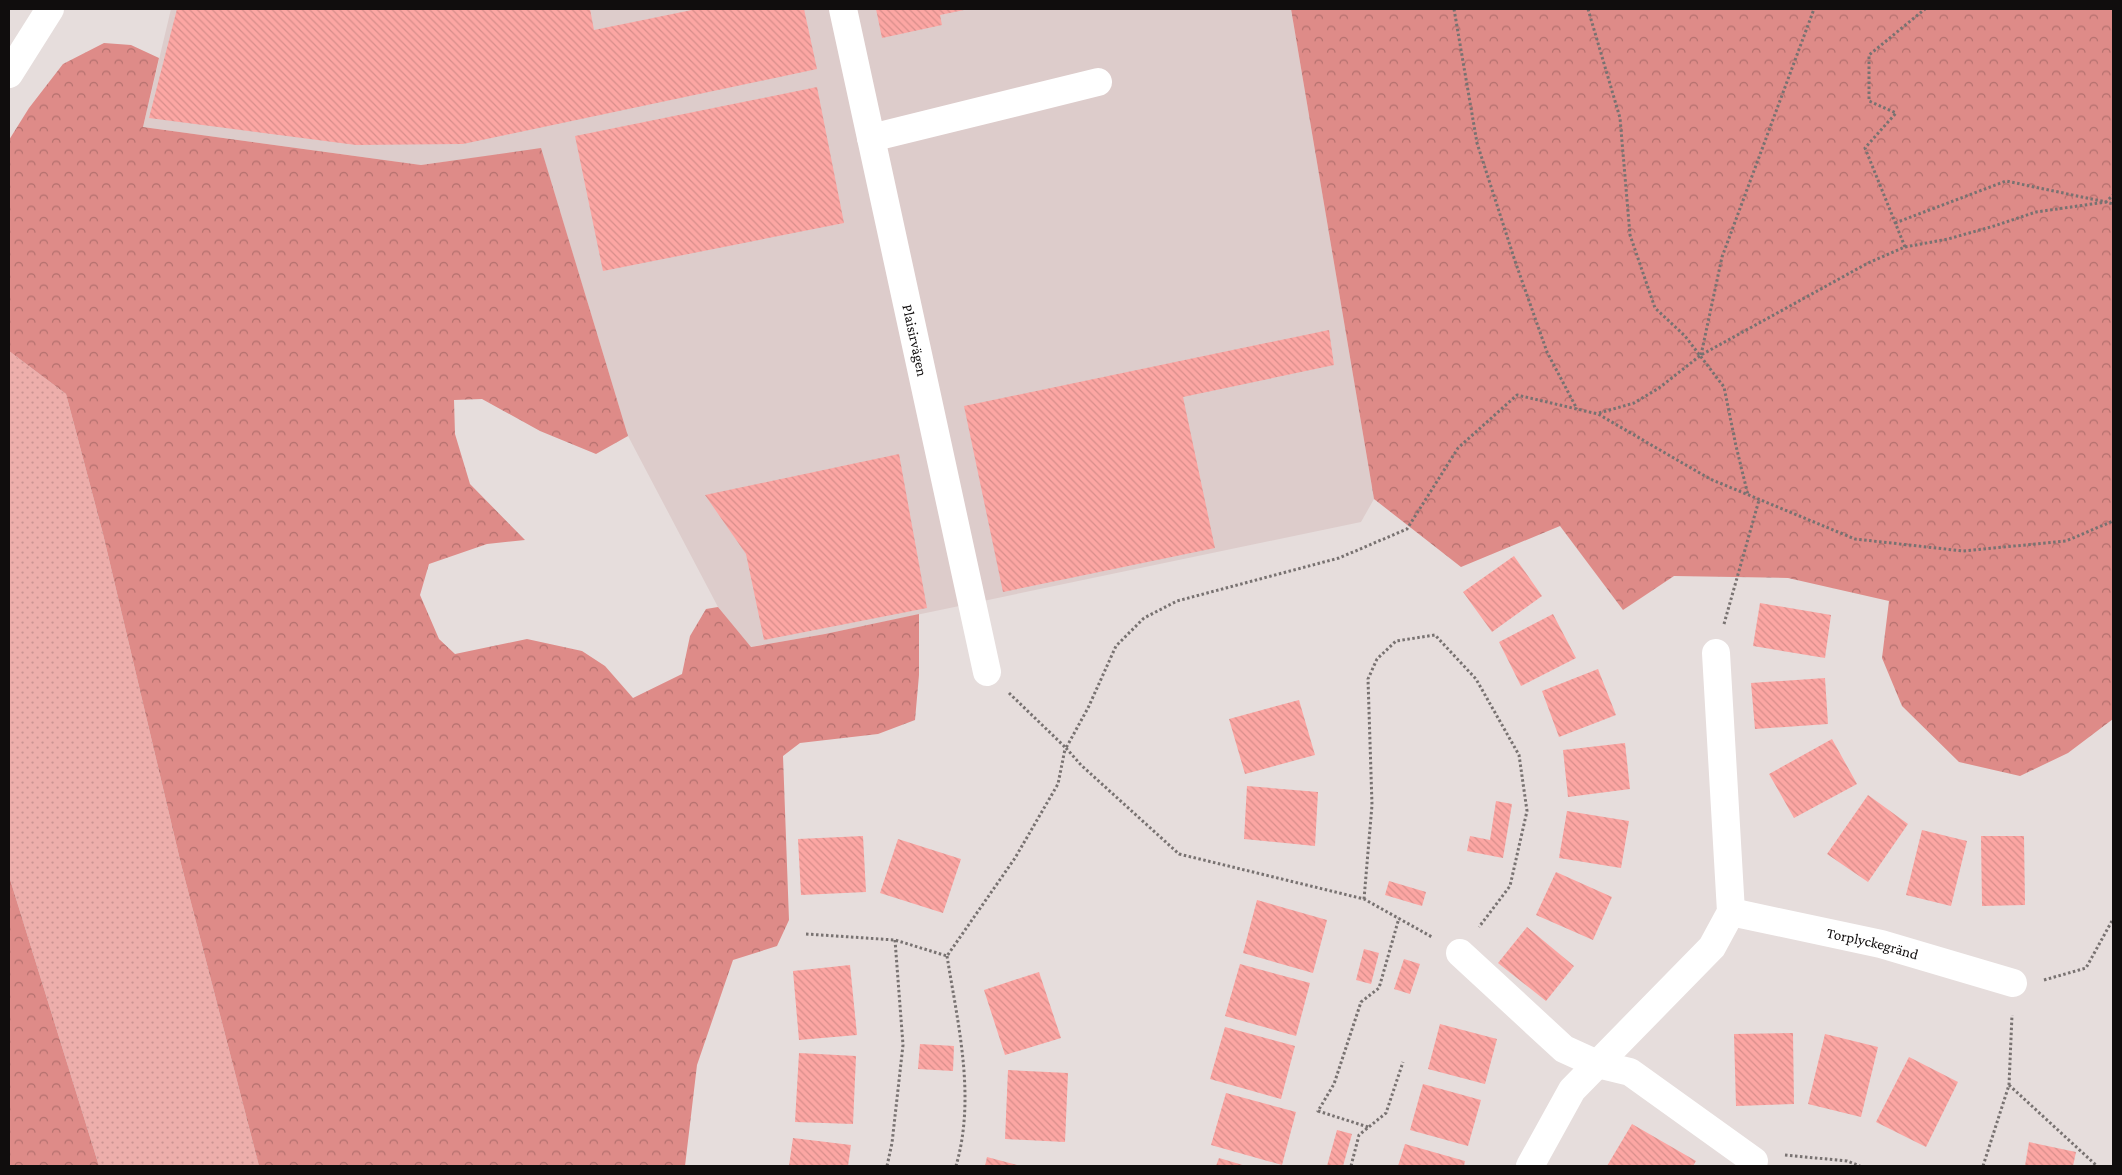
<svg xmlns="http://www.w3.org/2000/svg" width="2122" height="1175" viewBox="0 0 2122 1175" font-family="'Crimson Pro',serif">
	<defs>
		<pattern id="grass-dots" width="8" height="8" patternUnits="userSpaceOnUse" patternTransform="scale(1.25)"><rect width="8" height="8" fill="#edaeab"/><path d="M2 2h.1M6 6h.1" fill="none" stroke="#ca9492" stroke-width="1.8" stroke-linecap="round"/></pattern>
		<pattern id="forest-crowns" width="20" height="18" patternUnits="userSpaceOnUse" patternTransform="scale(1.25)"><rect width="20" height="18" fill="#de8b88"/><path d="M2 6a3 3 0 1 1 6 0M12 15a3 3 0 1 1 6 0" fill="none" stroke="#b3706e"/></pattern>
		<pattern id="building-back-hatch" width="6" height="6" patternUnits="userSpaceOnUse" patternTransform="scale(1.25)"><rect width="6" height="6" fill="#fca6a3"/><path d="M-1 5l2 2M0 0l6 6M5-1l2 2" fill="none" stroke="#d78e8b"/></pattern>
	</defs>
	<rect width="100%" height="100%" fill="#e6dddc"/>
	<path fill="#ddcccb" d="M171,9H1291L1374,499L1361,522L825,634L750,647L718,607L628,436L541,149L421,165L143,127Z"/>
	<path fill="url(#grass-dots)" d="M9,351L66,394L103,534L180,860L259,1166H99L9,876Z"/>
	<path fill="url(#forest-crowns)" d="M1291,9H2113V719L2068,753L2020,776L1959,762L1902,706L1882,658L1889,601L1788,578L1674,576L1623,610L1560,526L1461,567L1374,499Z
		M104,43L131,45L159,58L143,127L421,165L541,148L628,436L596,454L540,431L482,399L454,400L455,434L470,484L525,540L487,544L429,564L420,595L439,639L455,654L527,639L582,651L605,666L633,698L682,674L690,636L706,609L718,607L751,647L825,634L919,614V675L915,720L878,734L800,743L783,756L789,920L777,946L733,960L697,1065L685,1166H259L180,860L103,534L66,394L9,351V140L29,108L63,64Z
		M9,876L99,1166H9Z"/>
	<path fill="url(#building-back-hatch)" d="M177,9H590L594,30L697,9H804L817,69L463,144L356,145L149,118Z
		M876,9H964V10L940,15L942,25L882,38Z
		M817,87L844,223L603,271L575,136Z
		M1329,330L1334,365L1183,397L1215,548L1003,592L964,406Z
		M899,454L927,608L764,640L746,554L705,495Z
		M1514,556L1542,596L1492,632L1463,592Z
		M1760,603L1831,615L1825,658L1753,646Z
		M1553,614L1576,658L1521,686L1499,642Z
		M1598,669L1616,715L1559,737L1542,691Z
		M1825,678L1828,724L1755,729L1751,683Z
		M1299,700L1315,755L1245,774L1229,719Z
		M1832,739L1857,784L1794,818L1769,774Z
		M1625,743L1630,789L1568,797L1563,750Z
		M1247,786L1318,792L1315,846L1244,839Z
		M1868,795L1908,824L1868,882L1827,854Z
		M1496,801L1512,804L1503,858L1467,851L1470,836L1490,840Z
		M1567,811L1629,821L1621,868L1559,858Z
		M1922,830L1967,841L1951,906L1906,895Z
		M863,836L866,892L801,895L798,839Z
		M1981,836H2024L2025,905L1982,906Z
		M898,839L961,859L943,913L880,893Z
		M1556,872L1612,897L1593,940L1536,915Z
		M1389,881L1426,892L1422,906L1385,895Z
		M1257,900L1327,920L1313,973L1243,953Z
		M1527,927L1574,966L1546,1001L1498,963Z
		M1364,949L1379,953L1371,984L1356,980Z
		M1404,959L1420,964L1410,994L1394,989Z
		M1240,964L1310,983L1296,1036L1225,1016Z
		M850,965L857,1035L799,1040L793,971Z
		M1039,972L1061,1038L1005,1055L984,990Z
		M1440,1024L1497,1039L1485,1084L1428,1069Z
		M1225,1027L1295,1046L1281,1099L1210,1079Z
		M1793,1033L1794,1104L1736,1106L1734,1034Z
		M1825,1034L1878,1047L1861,1117L1808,1104Z
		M920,1044L954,1046L953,1071L918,1069Z
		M799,1053L856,1056L853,1124L795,1122Z
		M1909,1057L1958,1082L1926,1147L1876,1122Z
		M1008,1070L1068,1073L1065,1142L1005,1139Z
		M1423,1084L1481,1100L1468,1146L1410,1130Z
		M1226,1093L1296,1112L1282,1165L1211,1145Z
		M1632,1124L1696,1161L1693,1166H1607Z
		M1337,1130L1352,1134L1343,1166H1327Z
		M793,1138L851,1145L848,1166H789Z
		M2029,1142L2076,1152L2073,1166H2025Z
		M1405,1144L1465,1161L1464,1166H1398Z
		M987,1157L1021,1166H985Z
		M1219,1158L1246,1166H1216Z"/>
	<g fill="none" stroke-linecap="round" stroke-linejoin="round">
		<path stroke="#787271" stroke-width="3" stroke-dasharray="2.5 2.5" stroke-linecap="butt" d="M1454,9L1477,143L1515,261L1547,352L1577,409
			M1588,9L1620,118L1630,235L1655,308L1685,336L1724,387L1736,446L1748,495
			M1895,223L2006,181L2106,202L2113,195
			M1905,247L1865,148L1896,113L1869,101V55L1925,9
			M1701,355L1722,257L1814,9
			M1599,413L1634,403L1659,388L1701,355L1868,263L1905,247L1948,239L1994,226L2036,212L2106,202L2113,204
			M1724,624L1759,500
			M1009,693L1066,748L1088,708L1116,646L1144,618L1177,601L1339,558L1407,529L1458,448L1517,395L1598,414L1710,479L1855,539L1963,551L2066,541L2113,521
			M1066,748L1081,765L1179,854L1364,899L1432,937
			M1364,899L1372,805L1368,679L1377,659L1396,641L1435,635L1476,679L1519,755L1527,811L1510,886L1479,927
			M806,934L895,940L947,956L1015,858L1058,784L1065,749
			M947,956C958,1025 976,1097 956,1166
			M2044,980L2086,968L2113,919
			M2009,1085L2097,1166
			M1368,1127L1318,1111L1334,1084L1361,1002L1379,988L1399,918
			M1785,1155L1847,1161L1860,1166
			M887,1166L892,1143L903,1045L895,940
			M1351,1166L1359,1135L1386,1113L1403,1062
			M1983,1166L2009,1085L2012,1015"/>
		<g stroke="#fff" stroke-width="28">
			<path id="s1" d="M843,9L987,672"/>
			<path d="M9,74L50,9"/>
			<path d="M871,138L1098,82"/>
			<path id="s2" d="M1731,912L1881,944L2013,983"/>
			<path d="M1460,953L1564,1049L1597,1064L1630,1072L1754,1161"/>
			<path d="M1530,1166L1572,1090L1712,947L1731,912L1716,653"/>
		</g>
	</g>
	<g text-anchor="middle" stroke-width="5" stroke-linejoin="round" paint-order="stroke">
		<g font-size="15" fill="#100d0d" stroke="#e6dddc">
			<text dy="5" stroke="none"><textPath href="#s1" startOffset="339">Plaisirvägen</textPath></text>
			<text dy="5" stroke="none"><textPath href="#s2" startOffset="145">Torplyckegränd</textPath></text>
		</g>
	</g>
	<rect width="2122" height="1175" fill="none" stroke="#100d0d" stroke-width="20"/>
</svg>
